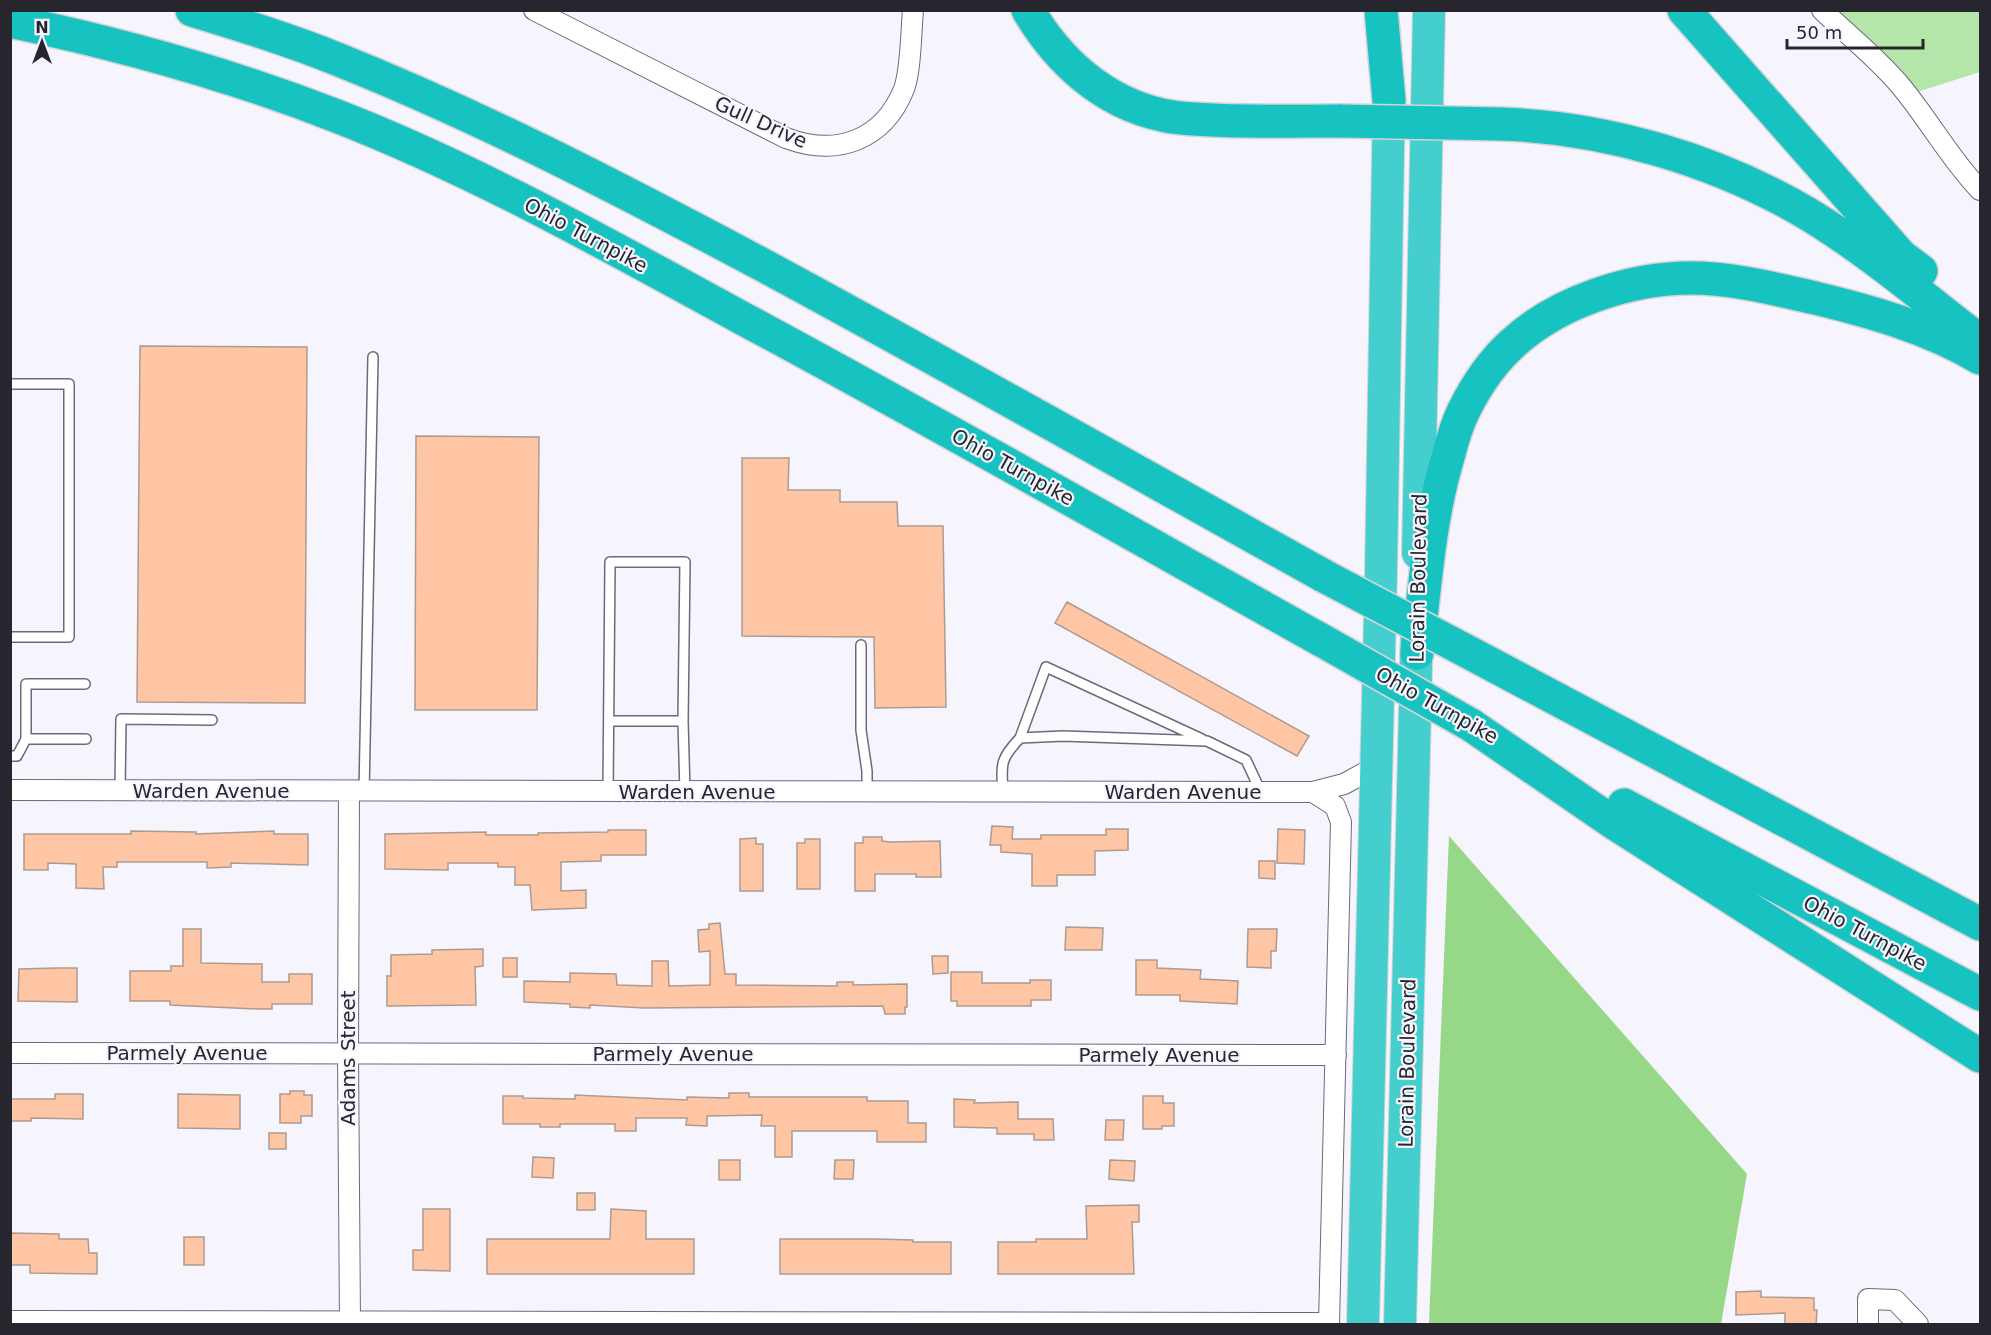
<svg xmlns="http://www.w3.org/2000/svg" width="1991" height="1335" viewBox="0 0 1991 1335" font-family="'DejaVu Sans',sans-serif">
	<rect width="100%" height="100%" fill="#f6f4fd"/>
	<path fill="#b4e6a9" d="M1837,11H1980V72L1917,92L1903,72Z"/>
	<path fill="#96d887" d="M1449,836L1747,1174L1721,1324L1429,1323Z"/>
	<path fill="#fec6a5" stroke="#ae9a8e" stroke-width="1.5" d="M140,346L307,347L305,703L137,702Z
		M416,436L539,437L537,710H415Z
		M742,458H789L788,490H840V502H897L898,526H943L946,707L875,708L874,637L742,636Z
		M1067,602L1309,736L1297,756L1055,623Z
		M992,826L1013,827L1012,839H1041V835H1106V829H1128V850L1095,851V875H1057V886H1032V854L1001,852V845H990Z
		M1278,829L1305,830L1304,864L1277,863Z
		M608,830H646V855H601V861L561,862V891L586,890V908L532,910L530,885H515V867H498V863H448V870L385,869V834L486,832V835H538V833L608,832Z
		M131,831L196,832V834L274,831V834H308V865L231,863V867L207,868V862H117V867H103L104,889L76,888V864L48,863V870H24V834H131Z
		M863,837H882V841L890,842L940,841L941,877H916V874H875V891H855V843H863Z
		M756,838V844H763V891H740V839Z
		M805,839H820V889H797V843H805Z
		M1259,861H1275V879L1259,878Z
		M720,923L725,974H736V985L837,986V982H853V985L907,984V1007H905V1014H885L883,1006L644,1008L590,1005V1008L570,1007V1004L524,1002V981L570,982V973L616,974L617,985L652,986V961H668L669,986L710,985V951L699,952L698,930L709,929V924Z
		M1066,927L1103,928L1102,950H1065Z
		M183,929H201V963L262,964V982H289V974H312V1004H272V1009H258L170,1005V1001H130V971H171V966H183Z
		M1248,929H1277L1276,951H1271V968L1247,967Z
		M483,949V966L475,967L476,1005L387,1006V976H391V955L432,954V950Z
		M932,956H948V973L933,974Z
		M503,958H517V977H503Z
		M1136,960H1157V968L1201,970L1200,979L1238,981L1237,1004L1180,1001V995H1136Z
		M57,968H77V1002L18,1001L19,969Z
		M951,972H982V983H1030V980H1051V1000H1031V1006H957V1001H951Z
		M290,1091H304V1095H312V1116H301V1123H280V1094H290Z
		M729,1093H749V1097H867V1101H908V1123H926V1142H877V1131H792V1157H775V1126H761L762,1115L707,1116V1126L686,1125L687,1118H636V1131H615V1124H560V1127H540V1124H503V1096H523V1098L575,1099V1095L687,1100V1097L729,1098Z
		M55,1094H83V1119L31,1118V1121H10V1099H55Z
		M178,1094L240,1095V1129L178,1128Z
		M1143,1096H1163V1103H1174V1126H1162V1129H1143Z
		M954,1099L975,1100L974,1103L1018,1102V1119H1053L1054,1140H1034V1134H997V1128L954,1127Z
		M1106,1120H1124L1123,1140H1105Z
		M269,1133H286V1149H269Z
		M533,1157L554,1158L553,1178L532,1177Z
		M719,1160H740V1180H719Z
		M835,1160H854L853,1179H834Z
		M1110,1160L1135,1161L1134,1181L1109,1179Z
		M577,1193H595V1210H577Z
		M1139,1205V1222H1132L1134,1274H998V1242H1036V1239H1087L1086,1206Z
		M423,1209H450V1271L413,1270V1250H423Z
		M611,1209L646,1211V1239H694V1274H487V1239H610Z
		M10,1233L59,1234V1239H88L89,1253H97V1274L30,1273V1265H10Z
		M184,1237H204V1265H184Z
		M780,1239H878L913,1240V1242H951V1274H780Z
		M1761,1291V1297L1814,1298V1310H1817L1816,1324H1785V1313L1736,1315V1292Z"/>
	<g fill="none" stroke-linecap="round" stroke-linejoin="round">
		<defs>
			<path id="service" d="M10,384H69V637H10
				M861,645V730L867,771V792
				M609,721H683
				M1020,738L1046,667L1202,739
				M26,739V684H85
				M10,756H17L26,739H86
				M120,791L121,719L212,720
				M364,792L373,357
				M608,792L610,562H685L683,721L685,792
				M1003,792C1001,764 1000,759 1020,738L1063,736L1207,741L1246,760L1261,792"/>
			<path id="minor" d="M534,10L786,138C836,157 883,141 904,89C911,70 911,32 913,10
				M1822,10C1848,35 1876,57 1899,84C1928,118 1949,158 1980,190
				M10,790L1313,792L1344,784L1377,766
				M349,791L348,1053L350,1324
				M1313,792L1335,806L1341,822L1329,1324
				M10,1053L1336,1055
				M10,1321L1329,1323
				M1868,1324V1299L1895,1300L1918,1324"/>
			<path id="trunk" d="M1418,553L1429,10
				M1363,1324L1381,572L1389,95
				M1400,1324L1417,627"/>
			<path id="motorway" d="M192,10C241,25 290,40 337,59C484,118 622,190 761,264C950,366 1137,472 1324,576
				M1028,10C1058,61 1103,102 1162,115C1178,119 1195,119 1212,120C1255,122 1298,121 1341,121
				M1381,10L1389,101
				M1684,10L1901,256L1921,271
				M10,21C121,44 228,74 334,115C484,173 625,255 766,331C953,432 1137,537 1323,641
				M1500,124C1605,127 1717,160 1808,214C1869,251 1924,298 1980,341
				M1417,653C1425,587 1429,520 1448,457C1452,441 1457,424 1464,410C1476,386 1492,362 1512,344C1557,302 1630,278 1691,278C1733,278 1775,289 1815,298C1873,312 1929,328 1980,358
				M1472,654L1980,924
				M1471,725L1611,821L1980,1056
				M1624,805L1980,994"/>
		</defs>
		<use href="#service" stroke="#6d697c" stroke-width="12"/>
		<use href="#minor" stroke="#6d697c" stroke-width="22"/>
		<use href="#trunk" stroke="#d4d3d5" stroke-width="34"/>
		<use href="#motorway" stroke="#d4d3d5" stroke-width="36"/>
		<use href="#service" stroke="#fff" stroke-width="9"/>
		<use href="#minor" stroke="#fff" stroke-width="20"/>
		<use href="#trunk" stroke="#44cfce" stroke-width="32"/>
		<use href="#motorway" stroke="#16c3c1" stroke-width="33"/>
		<defs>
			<path id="motorway-bridge" d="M1341,121L1500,124
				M1324,576L1472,654
				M1323,641L1471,725"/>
		</defs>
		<use href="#motorway-bridge" stroke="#d4d3d5" stroke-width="36" stroke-linecap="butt"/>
		<use href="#motorway-bridge" stroke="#16c3c1" stroke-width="33"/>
	</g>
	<g text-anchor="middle" stroke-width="4.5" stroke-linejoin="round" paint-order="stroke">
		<g font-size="20" fill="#27252d" stroke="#f6f4fd">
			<text transform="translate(761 122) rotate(24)" y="7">Gull Drive</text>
			<text transform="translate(586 235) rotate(28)" y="7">Ohio Turnpike</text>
			<text transform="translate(1013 467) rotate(29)" y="7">Ohio Turnpike</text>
			<text transform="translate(1418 578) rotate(-89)" y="7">Lorain Boulevard</text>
			<text transform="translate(1437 705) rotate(29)" y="7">Ohio Turnpike</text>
			<text x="211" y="798">Warden Avenue</text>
			<text x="697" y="799">Warden Avenue</text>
			<text x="1183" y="799">Warden Avenue</text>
			<text transform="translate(1865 933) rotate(28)" y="7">Ohio Turnpike</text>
			<text x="187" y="1060">Parmely Avenue</text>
			<text x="673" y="1061">Parmely Avenue</text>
			<text x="1159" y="1062">Parmely Avenue</text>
			<text transform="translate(348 1058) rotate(-90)" y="7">Adams Street</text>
			<text transform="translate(1407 1063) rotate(-89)" y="7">Lorain Boulevard</text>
		</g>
	</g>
	<rect width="1991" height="1335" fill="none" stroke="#27252d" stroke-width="24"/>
	<g transform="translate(42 42)" stroke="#f6f4fd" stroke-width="4.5" paint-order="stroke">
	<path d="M0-4.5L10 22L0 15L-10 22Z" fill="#27252d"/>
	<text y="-9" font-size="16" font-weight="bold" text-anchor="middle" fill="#27252d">N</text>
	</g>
	<path d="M1787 39v9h136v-9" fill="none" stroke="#27252d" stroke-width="3"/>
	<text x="1796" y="39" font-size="18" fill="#27252d" stroke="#f6f4fd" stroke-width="4.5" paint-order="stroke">50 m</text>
</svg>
